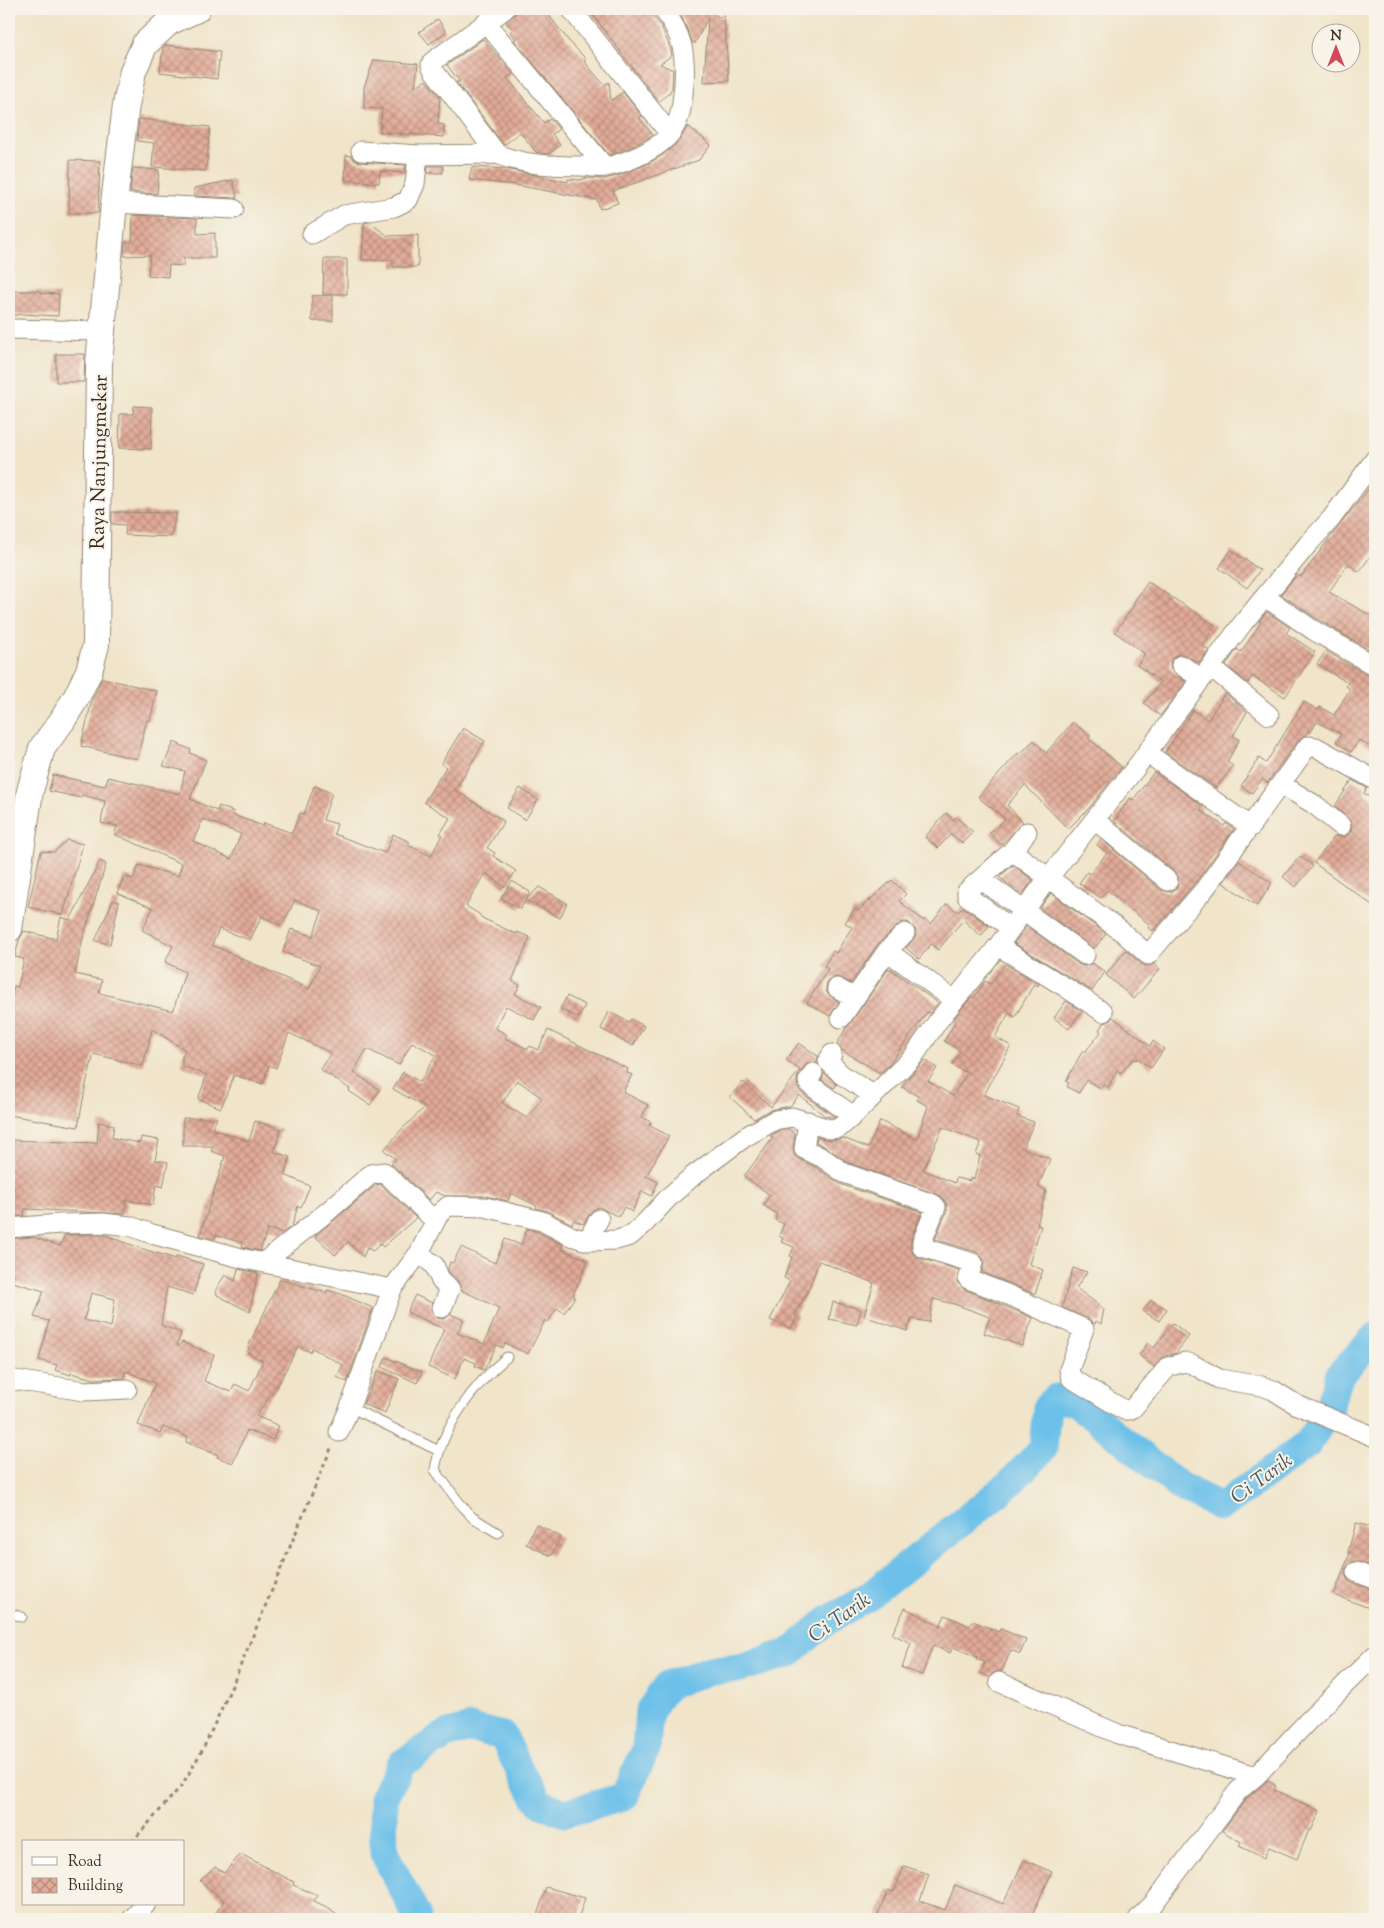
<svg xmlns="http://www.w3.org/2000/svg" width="1384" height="1928" viewBox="0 0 1384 1928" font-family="'Sorts Mill Goudy',serif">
	<defs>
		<pattern id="building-cross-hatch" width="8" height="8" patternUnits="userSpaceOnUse" patternTransform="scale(1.25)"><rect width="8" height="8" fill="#e2aa98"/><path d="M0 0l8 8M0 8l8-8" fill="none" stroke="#b88b7b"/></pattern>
	</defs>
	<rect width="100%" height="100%" fill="#f7f3e8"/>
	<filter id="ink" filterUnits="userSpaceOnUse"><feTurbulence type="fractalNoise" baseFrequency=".02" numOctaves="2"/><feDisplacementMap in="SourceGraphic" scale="10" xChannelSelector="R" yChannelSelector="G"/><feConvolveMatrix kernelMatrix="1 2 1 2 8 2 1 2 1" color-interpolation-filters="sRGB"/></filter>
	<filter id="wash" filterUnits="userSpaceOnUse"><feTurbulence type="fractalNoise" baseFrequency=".0096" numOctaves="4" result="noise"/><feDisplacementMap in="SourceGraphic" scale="20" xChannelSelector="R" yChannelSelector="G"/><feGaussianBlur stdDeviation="1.12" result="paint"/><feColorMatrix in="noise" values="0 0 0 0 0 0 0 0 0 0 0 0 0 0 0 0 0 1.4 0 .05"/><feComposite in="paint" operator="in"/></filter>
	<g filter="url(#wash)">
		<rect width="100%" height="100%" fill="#f0e4c9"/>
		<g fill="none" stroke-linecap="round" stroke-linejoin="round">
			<path stroke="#6cc0e9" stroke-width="29" d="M415,1919L416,1914L384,1853L383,1798L401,1764L445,1735L471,1728L503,1736L520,1771L540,1803L565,1813L624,1797L646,1749L649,1712L667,1685L710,1670L741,1668L789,1653L827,1621L868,1597L1008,1485L1043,1449L1047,1406L1056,1398L1074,1402L1103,1424L1179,1486L1221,1507L1308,1444L1328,1409L1340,1374L1375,1337"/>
		</g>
		<g id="blocks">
			<path fill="url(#building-cross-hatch)" fill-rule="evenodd" d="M516,9H544L568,40L586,59L584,61L604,85L609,82L611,101L623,92L642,116L639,118L653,135L636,145L609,155L514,40L516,39L510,32L513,29L506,22L515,14Z
				M588,9H647L661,26L670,47L672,55L660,64L673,70L672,88L670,92L659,102Z
				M692,9H713L712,10L718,17L724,16L729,81L704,82L708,18L695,43H693L681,16Z
				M438,19L446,32L429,44L419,32Z
				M483,39L513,74L507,78L544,123L550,119L559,129L552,134L560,145L549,154L536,152L520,132L504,145L456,82H460L447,65Z
				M166,45L220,52L217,79L160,72L163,48Z
				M374,60L418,64L415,87L426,80L440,97L438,124L444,125V137L380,132L382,109L364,108V87Z
				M139,119L210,127L206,171L152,167L154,143L137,141Z
				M688,126L711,145L699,160L613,191L618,203L600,209L597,200L515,185L469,180L472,167L506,169L568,182V179L579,180L587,178L604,179L617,176L645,165L663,155L678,142Z
				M346,155L351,156L354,160L360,162L406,165L405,173L380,171L379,183L345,180Z
				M70,160L100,161L98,213H69Z
				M428,166H443V173H427Z
				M133,168L159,170L157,194L130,192Z
				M233,180L237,198L194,196V188Z
				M133,215L197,218V234L215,233V258H184L183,266L169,265L168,277L148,275L150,255L124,256L125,242H132Z
				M369,222L388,236L418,235V267H393V260H362L364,223Z
				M324,259H347V294H323Z
				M9,291H41V293L59,294L58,316L22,314L9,316Z
				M333,295V321H312V296Z
				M56,354H85L84,382H56Z
				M134,406L152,407L151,449L119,448L120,414H133Z
				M1375,481V550L1359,572L1348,564L1329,592L1375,618V653L1319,620L1281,594L1297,575L1301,577L1331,536Z
				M112,512L176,513L171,537L125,535L126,525L112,524Z
				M1231,550L1260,570L1247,588L1219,568Z
				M1148,582L1215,625L1202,646L1209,650L1199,663L1182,654L1176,655L1171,659L1170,665L1171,670L1186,682L1160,716L1144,703L1161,682L1137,665L1145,654L1115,632L1135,604L1133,603Z
				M1267,612L1290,628L1286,633L1315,652L1285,697L1252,676L1248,683L1226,665L1237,649L1241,652L1261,622L1259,621Z
				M1326,651L1369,676L1375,677V750L1359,740L1351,752L1336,742L1341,734L1317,722L1310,733L1308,731L1306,735L1299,739L1267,783L1262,779L1252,793L1241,786L1259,758L1266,763L1304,702L1318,710L1320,707L1334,715L1350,689L1346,686L1348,683L1317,664Z
				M102,678L157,691L150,721L147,720L137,759L81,746L92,700Z
				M1225,693L1247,712L1233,736L1239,740L1227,762L1233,766L1216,788L1165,752L1193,710L1208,720Z
				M1073,722L1090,736L1088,738L1122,767L1089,808L1068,829L1025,785L1007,805L1023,822L1001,845L990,833L1005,819L978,797L1018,753L1019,755L1034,740L1046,753Z
				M463,728L485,741L455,790L504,821L487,848L495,853L493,856L516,871L505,887L485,873L466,906L479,914L482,918L516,934L517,932L530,937L512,981L520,985L515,994L541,1007L534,1020L506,1006L495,1028L507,1035L505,1038L528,1049L530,1046L538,1050L548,1030L628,1069L627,1073L632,1075L623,1092L648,1105L642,1117L651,1122L649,1125L669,1136L646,1176L658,1182L652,1196L642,1191L632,1212L624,1207L619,1217L599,1207L594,1209L583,1224L574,1220L572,1224L547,1211L536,1208L537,1206L511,1193L508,1201L485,1196H445L436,1192L429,1200L391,1163L396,1159L384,1150L401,1130L425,1107L393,1089L403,1072L420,1082L436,1055L412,1042L399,1065L367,1049L353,1072L380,1090L370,1105L349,1091L350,1089L320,1069L331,1053L289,1033L276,1068L269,1065L263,1084L234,1075L221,1108L198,1099L207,1075L182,1066V1057L185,1050L152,1029L143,1066L94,1054L86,1084L78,1127L9,1115L14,1086L9,1085V1009L14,986L18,987L24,959L15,957L19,940L24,931L56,939L61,917L70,920L100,861L106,864L83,938L75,974L102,980L99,993L173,1011L185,972L165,962L173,946L142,930L153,908L117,893L124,876L133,879L139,865L178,876L182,864L114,834L118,826L101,823L105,801L82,795L81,798L49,791L53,775L105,786L108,777L180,794L185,771L163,766L174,742L191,750L190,753L206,760L190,799L217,811L219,806L234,812L233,815L263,826L264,823L292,833L300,813L304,814L314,786L332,793L323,820L337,824L334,834L385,853L393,834L410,842L408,845L431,856L442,835L440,834L450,818L424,802L446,767L441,764ZM203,819L241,834L231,859L193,841ZM295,900L322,911L313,936L291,929L283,952L320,966L309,989L212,945L219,929L250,940L262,916L282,926ZM517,1080L542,1098L527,1118L502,1103Z
				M1154,772L1203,806L1200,810L1224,826L1226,823L1234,829L1195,883L1153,931L1148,928L1150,925L1107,890L1101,898L1079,883L1087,872L1090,874L1107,853L1097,845L1101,839L1161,890L1171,892L1177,888L1179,878L1175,872L1114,821L1130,798L1133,800Z
				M1352,780L1367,788L1364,793L1375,801V907L1314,863L1335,836L1345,837L1350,833L1352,827L1351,822L1335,806Z
				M520,788L538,800L525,820L507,808Z
				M946,813L954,820L956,817L973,832L962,843L951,834L938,848L925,837Z
				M67,840L83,844L63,915L28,907L41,851L54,852Z
				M1300,856L1313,866L1296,887L1283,877Z
				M1239,861L1272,883L1257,906L1223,883Z
				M1013,865L1033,880L1022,895L999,877Z
				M892,880L906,894L899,901L924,921L925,919L931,924L947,904L958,912L963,907L989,926L981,936L963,920L938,950L931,944L919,959L906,948L916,936V930L908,922H902L878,944L851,983L837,977L832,978L827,982L826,988L827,993L839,1002L830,1016L807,1003L828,969L824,966L833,951L836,953L852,927L845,923L854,909L858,911Z
				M512,881L530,892L526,900L539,887L567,903L560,918L526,900L520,909L501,898Z
				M1051,893L1106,934L1094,949L1040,908Z
				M113,900L119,902L110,944L95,941Z
				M1027,926L1078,964L1084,966L1092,963L1105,972L1092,991L1014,943Z
				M1126,950L1141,964L1146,966L1154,964L1160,969L1134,999L1106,975Z
				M1005,964L1039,984L1038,986L1034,984L1015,1017L1009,1013L995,1037L1011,1046L984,1095L1019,1109L1017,1116L1034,1122L1023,1148L1050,1159L1038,1187L1046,1190L1037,1225L1041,1226L1029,1264L1043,1270L1035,1294L982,1272L984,1260L977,1252L935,1239L947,1211V1204L941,1196L849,1163L829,1149L816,1142L817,1137L830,1140L843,1138L868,1148L880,1121L917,1139L928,1106L917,1100L919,1097L902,1087L907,1079L925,1060L937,1068L928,1081L953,1096L967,1073L952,1065L960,1051L944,1041L956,1021L953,1020L972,996L974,998L985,981L990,984ZM943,1127L981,1142L976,1154L980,1156L974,1179L970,1178V1181L956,1178L955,1183L923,1170Z
				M889,968L938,1003L930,1013L927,1012L889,1065L880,1073L842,1050L837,1044L846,1028L850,1024Z
				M567,996L585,1005L579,1018L560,1009Z
				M1066,1001L1082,1011L1069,1029L1054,1018Z
				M609,1012L629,1022L631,1019L644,1026L633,1046L601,1029Z
				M1113,1017L1150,1046L1153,1041L1164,1049L1151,1068L1137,1058L1136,1060L1133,1059L1121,1073L1117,1070L1108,1087L1103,1084L1101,1088L1086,1080L1079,1093L1067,1087L1069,1083L1066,1081L1083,1050L1085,1052L1101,1032L1099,1030L1103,1023L1108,1022Z
				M799,1043L818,1056L817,1063H807L798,1075L797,1080L798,1088L802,1093L835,1117L825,1116L799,1095L790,1106L770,1110L754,1119L730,1097L743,1082L771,1107L800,1070L786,1060Z
				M824,1073L837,1085L834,1088L822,1080Z
				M183,1118H217L212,1129L249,1141L255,1121L281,1129L274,1152L290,1157L285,1175L310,1186L301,1207L298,1206L292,1226L282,1233L268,1229L260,1251L242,1247L243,1243L216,1235L215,1239L200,1235L225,1156L211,1151L213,1146H183Z
				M99,1122L114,1125L112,1138L140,1143L141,1137L159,1140L155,1160L168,1162L163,1187L156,1185L153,1205L126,1200L125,1214L25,1209L24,1216L9,1217V1140L97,1143Z
				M788,1129L795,1134L793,1148L794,1155L799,1159L817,1168L840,1184L922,1212L911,1238V1247L913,1254L919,1258L959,1270L957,1282L964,1289L1033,1318L1022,1346L984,1333L990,1317L954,1304L933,1299L929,1322L912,1319L907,1331L864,1316L874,1283L819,1261L809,1288L795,1315L797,1316L791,1329L770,1320L790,1281L784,1278L792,1257L790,1256L794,1247L781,1242L783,1238L779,1236L784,1224L775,1220L777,1214L763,1205L770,1195L744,1176L773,1138L770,1136L779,1131Z
				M380,1184L416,1218L383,1247L380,1244L373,1251L367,1248L363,1257L348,1242L335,1255L315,1236L376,1185Z
				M527,1229L538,1232L563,1245L561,1249L588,1260L573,1295L575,1297L564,1313L557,1308L548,1322L545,1320L528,1354L505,1343L503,1348L497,1345L484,1370L475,1366L476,1363L464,1358L455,1379L428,1367L444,1329L407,1312L415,1295L432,1303L431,1310L437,1318L444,1319L451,1314L464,1320L457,1333L484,1344L499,1308L461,1290L458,1281L450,1274L448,1269L450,1262L453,1263L461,1247L495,1263L505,1239L521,1245Z
				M65,1235H105L140,1248L176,1259L177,1256L203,1264L193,1295L167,1287L161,1325L181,1333L177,1345L179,1346L182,1342L214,1355L204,1381L231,1392L235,1384L249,1391L263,1361L247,1352L250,1348L248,1347L280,1279L326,1293L327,1290L341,1294L373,1308L347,1382L337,1377L343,1365L312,1348L310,1352L298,1346L277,1387L256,1416L279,1426L273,1440L247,1430L233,1463L217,1457L218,1455L186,1442L188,1437L163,1427L160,1433L138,1425L155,1383L125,1371V1378L94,1379L71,1373V1375L55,1370L57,1365L39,1360L49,1321L34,1317L44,1291L12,1282L14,1274L9,1273V1239L32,1237L60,1246ZM91,1293L115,1299L111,1327L84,1320Z
				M1073,1268L1087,1272L1076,1288L1104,1309L1101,1324L1096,1321L1095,1324L1093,1323L1089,1319L1062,1307Z
				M238,1269L258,1273L250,1312L217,1295L216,1289L225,1275L235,1281Z
				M1151,1300L1167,1309L1159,1321L1143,1311Z
				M833,1302L861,1309L857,1325L829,1319Z
				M1173,1323L1189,1336L1176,1353L1164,1356L1154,1367L1139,1355L1148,1343L1154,1348Z
				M386,1357L422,1372L417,1383L382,1367Z
				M378,1371L399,1379L385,1413L363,1404Z
				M1356,1523L1375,1528V1567L1354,1561L1346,1568L1345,1574L1348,1580L1352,1583L1375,1590V1610L1334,1595L1350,1553L1348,1552Z
				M536,1524L561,1537L551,1556L526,1544Z
				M905,1608L940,1626L945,1615L970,1626L973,1621L999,1632L1001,1629L1026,1640L1020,1654L1011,1650L1002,1671L993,1673L989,1677L981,1673L985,1662L976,1659L977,1657L953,1647L950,1653L933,1645L922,1675L902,1668L911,1643L892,1634Z
				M1268,1780L1276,1786L1274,1790L1320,1811L1311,1831L1309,1830L1297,1859L1269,1847L1264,1858L1239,1846L1241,1842L1222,1831L1246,1799Z
				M241,1854L294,1882L293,1885L317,1895L314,1901L331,1909V1911L344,1919H211L224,1901L200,1881L215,1867L224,1873Z
				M1024,1860L1052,1872L1030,1919H876L888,1890L894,1892L904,1866L929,1874L920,1901L945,1910L955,1885L1003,1904Z
				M546,1887L585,1898L578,1919H536Z"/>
		</g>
	</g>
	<g filter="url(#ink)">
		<use href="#blocks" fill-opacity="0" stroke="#968774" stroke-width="1"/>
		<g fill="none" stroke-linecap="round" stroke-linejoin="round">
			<defs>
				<path id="lane" d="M350,1407L439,1451
					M498,1533L472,1517L458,1501L435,1470C442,1426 474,1385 507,1357
					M9,1613L22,1617"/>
				<path id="street" d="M505,9L432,62L431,65L434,71L497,154C522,165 555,166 583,166C590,167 599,168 606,167C626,163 657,150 670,134C682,119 682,102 684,84C686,52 682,34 663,9
					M571,9L670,134
					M486,23L605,167
					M361,151L418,155L497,154
					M114,203L234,209
					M312,234L344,215L394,207L408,200L415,184L418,155
					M9,329L101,331
					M1265,597L1313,630L1375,666
					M1181,665L1202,679
					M1211,667L1269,715
					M1147,753L1251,827
					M1281,784L1315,805L1341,826
					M1095,820L1168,881
					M1012,851L1121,931L1148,955L1204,890L1308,746L1316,747L1375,780
					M982,880L1085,955
					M1011,928L967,896V891L1012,851L1027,832
					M998,946L1065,987L1103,1012
					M887,951L954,1000
					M837,988L855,998
					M841,1018L887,951L905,933
					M832,1054L828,1061L842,1075L873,1095
					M813,1073L808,1081L809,1084L853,1116
					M808,1121L804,1149L823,1158L844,1173L933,1204L936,1207L922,1242V1247L973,1263L968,1279L1004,1293L1084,1329L1069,1370L1071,1378L1124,1410H1129L1133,1408L1168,1367L1185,1362L1192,1364L1219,1379L1262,1386L1273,1390L1297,1405L1375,1437
					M9,1228L60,1224L103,1223L130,1226L152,1234L245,1259L392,1289L419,1253L439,1214L448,1206L485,1207L542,1221L571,1236L587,1241L617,1240L630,1236L644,1224L670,1196L694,1175L745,1137L775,1120L792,1117L829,1129L839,1128L853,1116L913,1057L938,1021L998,946L1049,877L1134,770L1243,623L1308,544L1331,519L1375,459
					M587,1241L599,1219
					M419,1253L434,1265L441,1281L450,1289L442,1308
					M264,1262L327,1212L371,1174L384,1172L435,1221
					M9,1379L84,1391L127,1389
					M339,1432L350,1407L392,1289
					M1356,1572L1375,1579
					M999,1682L1118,1734L1256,1776
					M132,1919L146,1904
					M1138,1919L1154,1903L1238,1791L1256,1776L1308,1721L1375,1655"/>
				<path id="secondary" d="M9,929L30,791L42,748L62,721L77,696L89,671L96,645L99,363L114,203L126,105L133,71L145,44L169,22L197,9"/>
			</defs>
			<use href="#lane" stroke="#968774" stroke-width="11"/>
			<use href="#street" stroke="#968774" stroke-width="21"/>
			<use href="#secondary" stroke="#968774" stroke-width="28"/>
			<path stroke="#968774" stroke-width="3" stroke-dasharray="4 4" stroke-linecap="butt" d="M132,1842L182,1785L203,1749L232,1686L332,1446"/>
			<use href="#lane" stroke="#fff" stroke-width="9"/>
			<use href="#street" stroke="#fff" stroke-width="19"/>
			<use href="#secondary" stroke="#fff" stroke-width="26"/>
		</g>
	</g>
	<g text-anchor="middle" stroke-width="4" stroke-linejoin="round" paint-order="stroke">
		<g font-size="20" fill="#3b2a1e" stroke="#f7f3e8">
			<text transform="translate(98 462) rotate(-89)" y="7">Raya Nanjungmekar</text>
		</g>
		<g font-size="21" font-style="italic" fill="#4a575b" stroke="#f7f3e8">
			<text transform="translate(1261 1478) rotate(-36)" y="7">Ci Tarik</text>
			<text transform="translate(839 1617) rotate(-35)" y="7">Ci Tarik</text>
		</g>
	</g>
	<rect width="1384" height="1928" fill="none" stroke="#f7f3e8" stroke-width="30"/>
	<rect x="22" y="1840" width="162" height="65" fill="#f7f3e8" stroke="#aca397"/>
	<rect x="32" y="1857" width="25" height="8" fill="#ffffff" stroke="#aca397"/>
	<text x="68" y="1866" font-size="15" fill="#3b2a1e">Road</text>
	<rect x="32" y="1878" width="25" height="15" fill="url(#building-cross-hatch)" stroke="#aca397"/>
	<text x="68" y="1890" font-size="15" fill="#3b2a1e">Building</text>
	<g transform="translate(1336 48)"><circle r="24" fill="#f7f3e8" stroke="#aca397"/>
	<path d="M0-4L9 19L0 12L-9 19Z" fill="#d1495b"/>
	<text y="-8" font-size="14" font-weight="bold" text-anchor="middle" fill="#3b2a1e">N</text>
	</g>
</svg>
